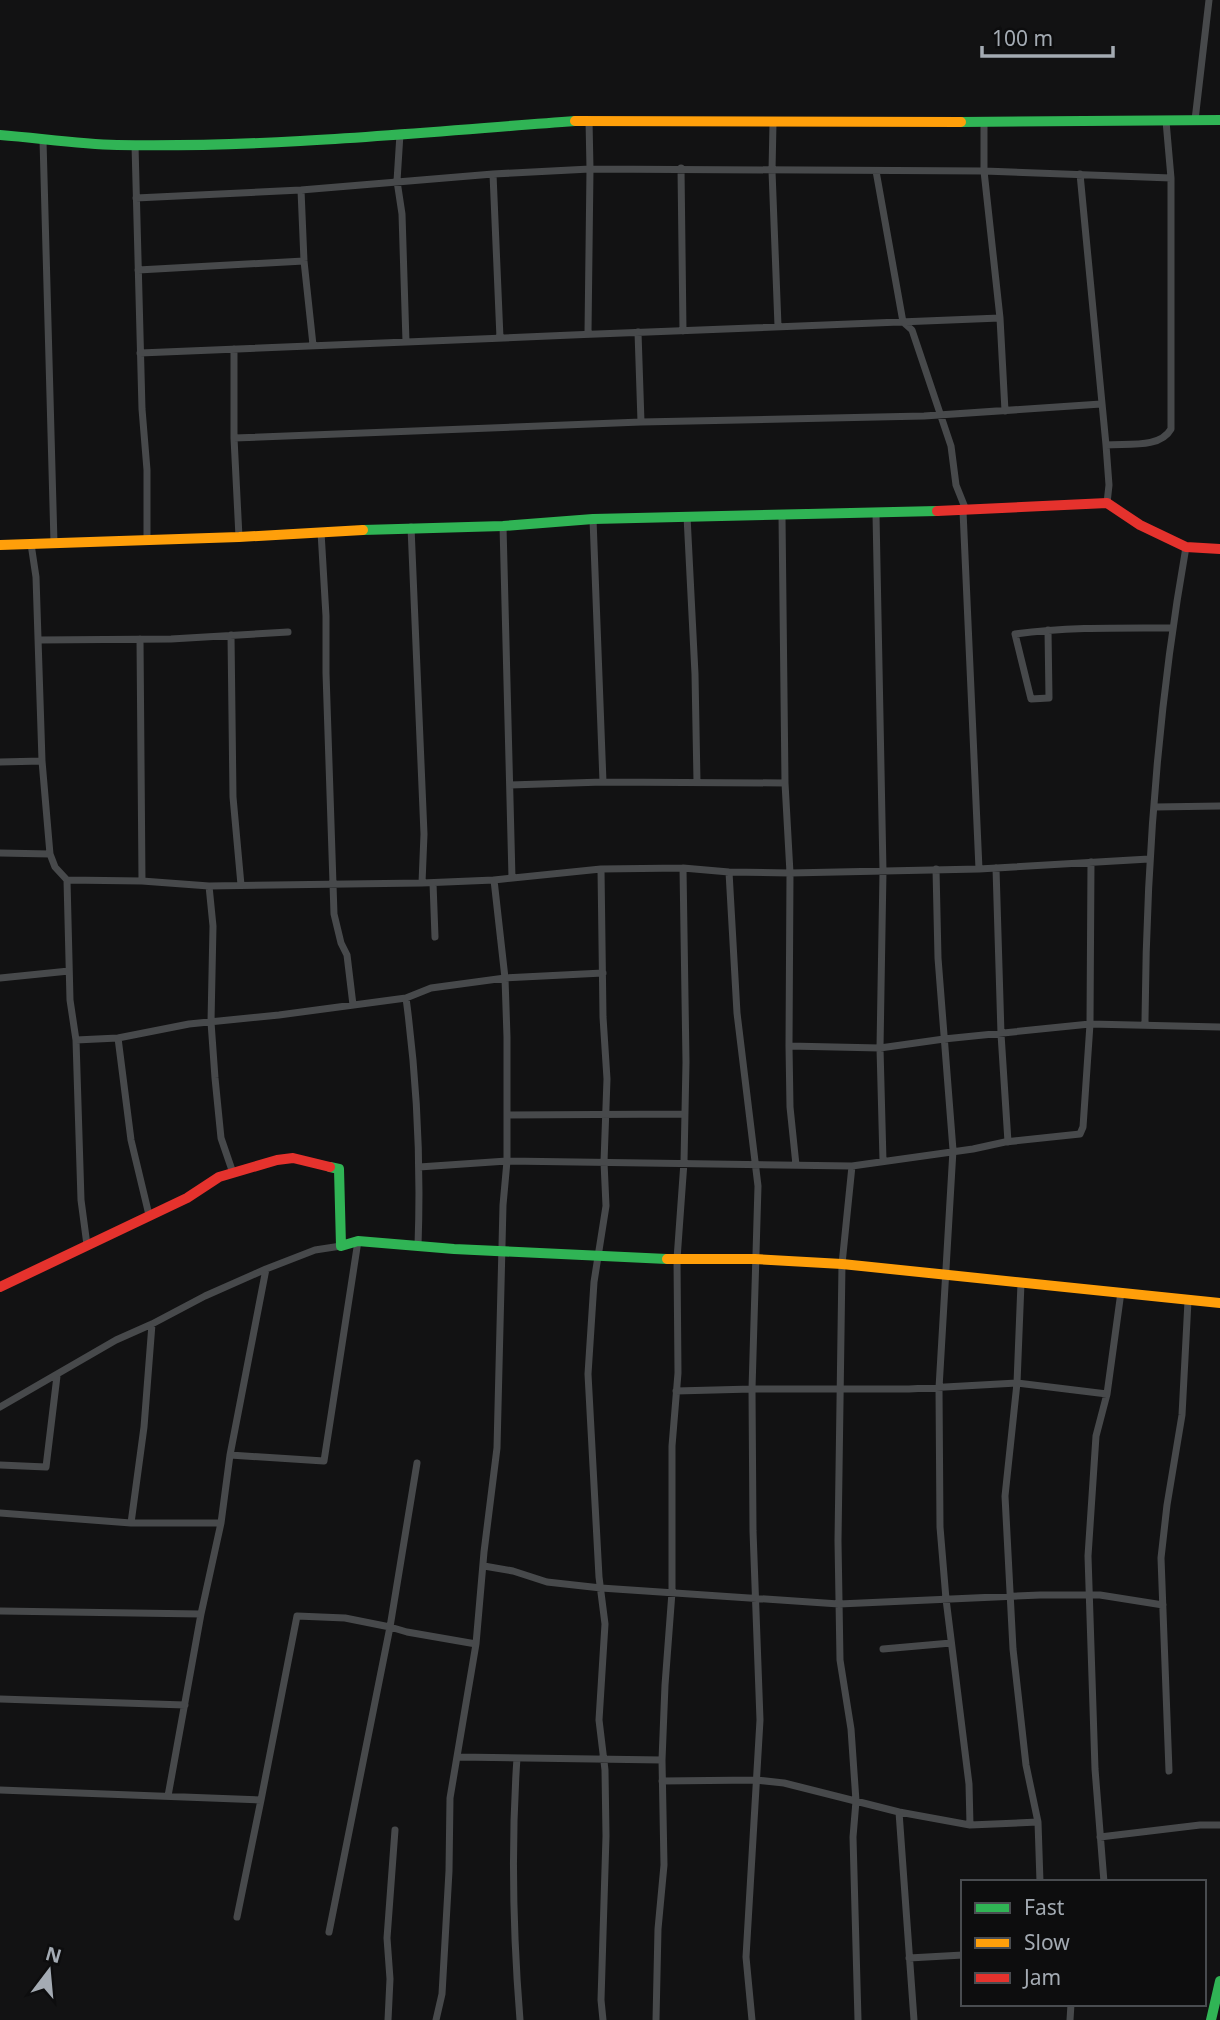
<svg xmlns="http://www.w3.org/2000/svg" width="1220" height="2020" viewBox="0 0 1220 2020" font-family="'Noto Sans',sans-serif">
	<rect width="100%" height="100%" fill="#121213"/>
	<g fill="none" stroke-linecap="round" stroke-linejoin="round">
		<path stroke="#47494b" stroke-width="7" d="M1195,120L1209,0
			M984,122V171L1000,318L1005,411
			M773,123L772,171L778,326
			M400,134L397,181L402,214L406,342
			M43,140L54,543
			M135,145L142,409L147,470V541
			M681,168L683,331
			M876,171L903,322L912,330L951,446L956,485L966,510
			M493,174L500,338
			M1080,174L1106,445L1109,485L1107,503
			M301,190L304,261L313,345
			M136,198L301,190L493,174L590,169L984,171L1171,178
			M138,270L304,261
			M638,332L641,422
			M588,333L590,169L589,120
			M234,349V438L239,537
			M140,353C427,340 713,330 1000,318
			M234,438L641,422L924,416L1101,404
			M1106,445C1126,443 1160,449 1171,429V178L1166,121
			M963,511L979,869
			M876,514L883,871L880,1048L883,1161
			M687,516L695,674L697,782
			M782,516L785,783L790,873L789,1046L790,1107L796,1165
			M593,519L603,782
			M503,526L512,878
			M411,527L424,834L422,883
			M321,532L326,616V673L334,914L341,943L347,955L353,1005
			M31,544L36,577L42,761L50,854L55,867L67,880L70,1000L76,1040L81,1200L87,1245
			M1048,630L1049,698L1031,699L1015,634C1067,627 1119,628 1172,628
			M231,635L233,797L241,885
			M140,639L142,881
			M39,640L171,639L288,632
			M0,762L42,761
			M510,785L603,782L785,783
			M1155,807L1220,806
			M0,853L50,854
			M996,868L1001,1034L1008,1142
			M601,869L603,1017L607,1079L604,1162L606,1206L594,1282L588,1374L599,1577L605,1624L599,1720L605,1770L606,1836L601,2000L603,2020
			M936,869L938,958L953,1150L939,1388L940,1527L946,1599L969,1784L970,1825
			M729,872L737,1013L758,1186L752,1389L753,1531L760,1720L746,1957L752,2020
			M67,880L142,881L209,886L422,883L494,880L601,869L683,868L729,872L790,873L979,869L1149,859
			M433,883L435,937
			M209,886L213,926L211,1022L215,1078L221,1138L233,1173
			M0,978L69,971
			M406,998C417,1080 421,1163 418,1246
			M1145,1024C1146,864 1158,705 1186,547
			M118,1038L131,1140L149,1215
			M76,1040L118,1038L189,1024L279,1015L406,998L431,988L505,978L603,973
			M789,1046L880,1048L944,1039L1090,1024L1220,1027
			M507,1115L684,1114
			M852,1166L842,1264L838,1541L840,1660L851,1729L856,1801L853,1837L858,2020
			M419,1167L507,1161L852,1166L973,1149L1005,1142L1080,1134L1083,1127L1090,1024L1091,862
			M1021,1283L1017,1383L1005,1496L1013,1649L1026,1765L1038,1822L1040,1882
			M676,1391L752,1389H909L1017,1383L1107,1394
			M0,1407L116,1340L152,1324L205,1296L266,1269
			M230,1455L324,1461L358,1241
			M0,1465L46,1467L57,1376
			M0,1513L131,1523H221
			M131,1523L144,1427L152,1324
			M484,1566L513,1571L547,1582L601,1588L839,1604L1040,1595H1100L1163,1605
			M0,1611L201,1614
			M883,1649L951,1643
			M0,1699L185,1705
			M458,1757L662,1760
			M517,1758C511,1845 513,1933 520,2020
			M1169,1771L1161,1558L1167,1505L1182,1415L1188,1301
			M662,1781L756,1780L784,1783L899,1812L970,1825L1038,1822
			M0,1790L261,1800L297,1616L345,1618L390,1627L407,1632L476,1644
			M168,1796L201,1614L221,1523L230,1455L266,1269L315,1250L341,1246
			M899,1812L914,2020
			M1100,1837L1200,1825H1220
			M1104,1882L1095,1769L1088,1556L1096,1436L1107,1394L1121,1292
			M237,1917L261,1800
			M329,1932L390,1627L417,1463
			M909,1958L963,1955
			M388,2020L390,1979L387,1938L395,1830
			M436,2020L442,1994L449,1871L450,1798L476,1644L484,1552L497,1448L503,1205L507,1161V1037L505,978L494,880
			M656,2020L658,1929L664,1865L662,1760L665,1685L672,1592V1446L678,1373L677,1259L684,1162L686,1062L683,868
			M1070,2020L1071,2004"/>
		<path stroke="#30b455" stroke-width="10" d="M961,122L1220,120
			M0,135C39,138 78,144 117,145C268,148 424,132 575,121
			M363,530L503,526L593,519L937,511
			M330,1167L339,1169L341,1246L358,1241L454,1249L667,1259
			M1211,2020L1220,1981"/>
		<path stroke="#ff9f0a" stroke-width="10" d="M575,121L961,122
			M0,545L239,537L363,530
			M667,1259H755L842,1264L1220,1303"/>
		<path stroke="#e5322d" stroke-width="10" d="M937,511L1107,503L1140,525L1186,547L1220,549
			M0,1287L187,1198L219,1177L277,1160L293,1158L330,1167"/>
	</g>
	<rect x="961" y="1880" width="245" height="126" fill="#0d0d0e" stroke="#494c50" stroke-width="2"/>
	<rect x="975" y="1903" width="35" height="10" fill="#30b455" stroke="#494c50" stroke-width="2"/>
	<text x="1024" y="1915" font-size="21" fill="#a4abb3">Fast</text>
	<rect x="975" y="1938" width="35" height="10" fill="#ff9f0a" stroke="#494c50" stroke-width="2"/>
	<text x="1024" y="1950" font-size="21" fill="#a4abb3">Slow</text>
	<rect x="975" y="1973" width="35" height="10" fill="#e5322d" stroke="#494c50" stroke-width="2"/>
	<text x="1024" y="1985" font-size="21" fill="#a4abb3">Jam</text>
	<g transform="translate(49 1971) rotate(16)" stroke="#0d0d0e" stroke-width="5" paint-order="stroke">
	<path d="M0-5L12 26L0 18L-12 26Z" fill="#a4abb3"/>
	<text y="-10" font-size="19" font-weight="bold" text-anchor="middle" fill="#a4abb3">N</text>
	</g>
	<path d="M982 46v10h131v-10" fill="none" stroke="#a4abb3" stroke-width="3.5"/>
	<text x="992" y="46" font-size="21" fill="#a4abb3" stroke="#0d0d0e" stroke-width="5" paint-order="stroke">100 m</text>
</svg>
